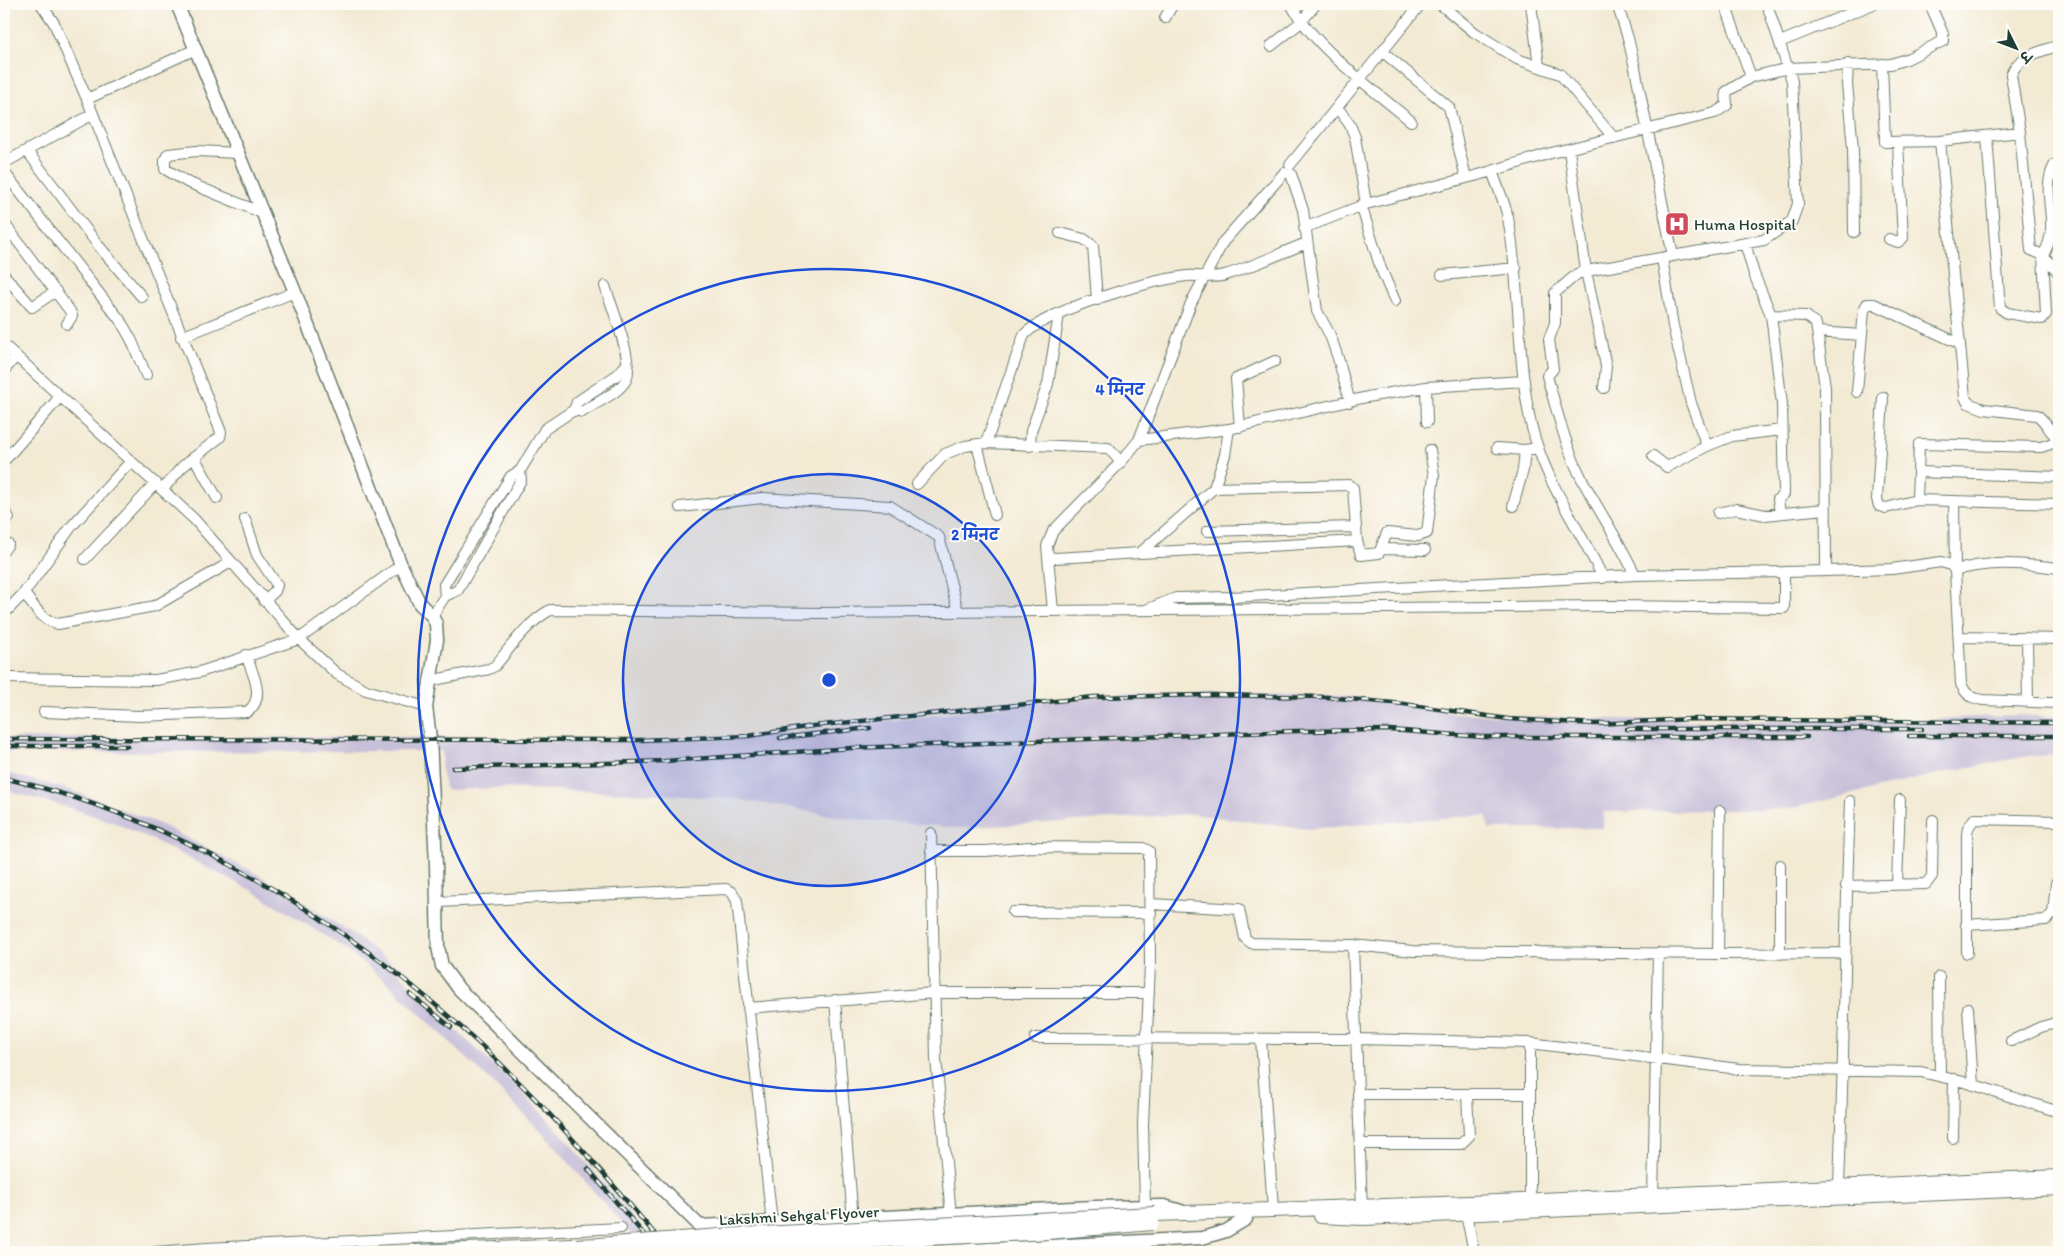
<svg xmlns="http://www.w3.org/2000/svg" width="2063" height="1256" viewBox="0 0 2063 1256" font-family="Itim,'Playpen Sans Deva',sans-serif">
	<rect width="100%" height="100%" fill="#fdfcf7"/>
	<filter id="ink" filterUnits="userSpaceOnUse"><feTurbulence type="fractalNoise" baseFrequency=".02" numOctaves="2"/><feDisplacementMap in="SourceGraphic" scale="10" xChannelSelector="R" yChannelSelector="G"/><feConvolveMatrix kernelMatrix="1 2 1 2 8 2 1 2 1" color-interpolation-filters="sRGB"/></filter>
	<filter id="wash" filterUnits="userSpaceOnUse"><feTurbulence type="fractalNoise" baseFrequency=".0096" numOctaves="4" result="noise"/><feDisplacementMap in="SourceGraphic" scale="20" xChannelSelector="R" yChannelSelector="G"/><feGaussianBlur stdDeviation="1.12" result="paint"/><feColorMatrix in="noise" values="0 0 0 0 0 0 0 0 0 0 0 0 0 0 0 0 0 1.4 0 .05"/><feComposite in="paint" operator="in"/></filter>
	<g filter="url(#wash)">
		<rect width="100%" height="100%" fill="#f3ead4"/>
		<path fill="#c7c0d9" d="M1155,695L1348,696L1457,713L1532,717L1711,721L1933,719L2017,715L2059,717V755L2028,756L1950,771L1788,809L1604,812L1603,828L1489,829L1487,816H1468L1307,829L1193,814L959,828L852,819L736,799L658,794L499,788L446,790L441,771L442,751L4,752V738L444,737L563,742L728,739L808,731L1063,699Z
			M4,772L73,791L160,824L263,877L353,934L391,963L423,999L521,1091L561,1133L662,1252H646L553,1144L498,1088L383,979L344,948L253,891L153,840L112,822L67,807L4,790Z"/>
	</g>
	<g filter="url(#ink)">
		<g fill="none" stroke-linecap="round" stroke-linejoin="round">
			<defs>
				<path id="minor" d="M41,4L54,23L87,99L221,432L220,437L182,467L163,489
					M1291,4C1312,45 1374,91 1411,121
					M1440,4L1474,32L1517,59L1560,74L1614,138
					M1531,4L1539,66
					M1617,4L1628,38L1635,68L1673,256
					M1725,4L1751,77
					M1165,18L1173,4
					M1780,42L1873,4
					M1271,46L1301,22L1316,4
					M1383,52L1449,107L1466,178
					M1848,64L1847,84L1853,148L1854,232
					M1882,64L1885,142L1940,141L1965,397L1968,403L1984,409L2037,415C2047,422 2049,433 2059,439
					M87,99L196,49
					M1337,107L1350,125L1355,137L1366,204
					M1987,137L2000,308L2007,313L2042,319L2046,314L2043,255L2031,250L2020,132
					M1940,141L2020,132L2011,75C2018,55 2041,52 2059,45
					M1569,150L1586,271L1764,240L1792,221L1798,204L1792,81L1767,4
					M27,151L98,245L142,297
					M238,153L197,151L168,154L165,160V169L187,182L262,213
					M4,163L93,114
					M2059,163L2055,164C2038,194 2063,223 2043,255L2059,273
					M1290,165L1421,4
					M1492,171C1497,186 1505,202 1508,218C1521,286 1516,357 1531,424C1545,483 1578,525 1603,578
					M4,172L120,320L131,339L146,375
					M1291,174L1303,210L1317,311L1330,335L1338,358L1350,402
					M1361,205L1381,269L1395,301
					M4,223L70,311L72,316L67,324
					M1304,228L1366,204L1482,174L1551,153L1715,113L1727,105L1726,92L1751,77L1789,68L1891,64L1907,59L1943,41V34L1930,4
					M1060,233L1084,239L1093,246L1097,300
					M1889,239L1898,242L1903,238L1898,143
					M1745,243L1754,274L1771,315L1782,404L1784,494L1778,499L1780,513
					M4,275L32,307L56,291
					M1442,275L1516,268
					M1817,332L1862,335
					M181,337L295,292
					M4,345L194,519L299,639L337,674L366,690L426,707
					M4,371L16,356
					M1426,387L1427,422
					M1604,388L1606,366L1586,271L1577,274L1555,293V323L1549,339L1553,369L1547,376C1557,411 1566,449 1583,481C1600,513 1620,542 1635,575
					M1857,392L1864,310L1867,304H1874L1960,344
					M1883,397L1877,499L1879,506L1886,508L1917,500
					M574,410L582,412C595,403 618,394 626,380C635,364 611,305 605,286
					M1240,427L1236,379L1275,361
					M1229,429L1225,455L1214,488L1140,553L1056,558L1048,557L1047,546L1053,531L1121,462L1139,440L1191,303L1223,242L1284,173
					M1139,440L1229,429L1367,397L1426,387L1524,381
					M2059,441L2041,447L1919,444L1917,500L2059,504
					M986,443L1024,335C1049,309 1150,280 1187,276C1199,275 1214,279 1225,275C1253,267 1280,253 1307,243
					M977,444L995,515
					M1030,446L1031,431L1048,384L1059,314
					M1707,446L1732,436L1782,430
					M1497,448L1525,450
					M1653,456L1667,467L1707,446L1691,403L1673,326L1662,258
					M194,457L217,498
					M4,461L59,398
					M1918,472L2059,477
					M917,484L945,454L965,446L986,443L1108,448L1121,462
					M1214,488L1350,485L1353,488L1357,541
					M1954,501L1955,571C1989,560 2024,564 2059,568
					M1513,506L1523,470L1525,450L1538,448
					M680,507L763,498L890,506L939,537L958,612
					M4,511L9,518
					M1718,513L1736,509L1765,515L1825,509
					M245,519L257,555L277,585L275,591L264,601
					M1207,531L1355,527
					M1382,549L1425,550
					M4,550L8,544
					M1140,553L1357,541L1361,555L1379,553L1387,533L1418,536L1427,533L1434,475L1430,450
					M1048,557L1053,611
					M85,559L156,483
					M1826,571L1892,569L1941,562L1951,565L1955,571L1961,684C1966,695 1971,698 1983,700L2059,703
					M24,593L71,527L131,461
					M445,596L444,585L511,476L520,471L545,429L574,410L577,402L617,375L627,364
					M1148,609L1176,598L1231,597L1635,575L1784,572
					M4,614L24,593C33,605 42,621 58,624L155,606L231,562
					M432,616L445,596L458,590L521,480L520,471
					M1959,637L2059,639
					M2027,638L2028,702
					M4,678L156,680L200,672L299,639L401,565
					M429,681L489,669L495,666C513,644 526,624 550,610L824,613L1614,606L1784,608V572L1826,571L1825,387L1816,324L1806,316L1771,315
					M44,712L139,716L247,712C267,698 252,673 246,655
					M931,833L936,1059L951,1215
					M931,851H987L1030,847L1143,848L1149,851L1150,964L1143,1125L1145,1206
					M1897,884L1900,800
					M1846,886L1926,884L1932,876L1933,820
					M438,902L726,889L732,892L737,901L772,1223
					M1151,904L1239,909L1245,938L1251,943L1353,945L1413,951L1718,954L1844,953
					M1013,912L1151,913
					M1966,925L2046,920L2053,913L2056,883
					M1353,945L1362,1211
					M1967,953V835L1968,828L1974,819L2059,821
					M1718,954L1720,811
					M1780,954V865
					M1939,977L1940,1075
					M835,1000L853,1220
					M748,1008L934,993H1149
					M1968,1008L1973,1085
					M1035,1038L1357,1039L1530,1043L1739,1069L1921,1072L1968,1083L2059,1112
					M1261,1040L1273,1209
					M2011,1041L2041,1027L2059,1022
					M1359,1094H1530
					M1953,1138L1954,1079
					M1360,1144H1461L1469,1136L1467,1094
					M1839,1185C1844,1057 1845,929 1850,801
					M1530,1200V1043
					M1653,1200L1658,953
					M1466,1214L1474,1252
					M155,1252L207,1248L621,1228"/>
				<path id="tertiary" d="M177,4L295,292L401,565L420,604L432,616L436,624L437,640L426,707L430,738L436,865L438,947L442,966L459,989L715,1241
					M700,1226L1094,1207L1164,1206L1181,1211
					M931,1252L1202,1238L1226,1231L1246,1219"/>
				<path id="secondary" d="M1155,1214L1498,1202L2059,1177
					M1321,1216L1363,1218L2059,1188"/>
			</defs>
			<use href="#minor" stroke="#697a6c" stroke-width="12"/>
			<use href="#tertiary" stroke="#697a6c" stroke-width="15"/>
			<use href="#secondary" stroke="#697a6c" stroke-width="16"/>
			<use href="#minor" stroke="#fff" stroke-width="10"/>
			<use href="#tertiary" stroke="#fff" stroke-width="12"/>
			<use href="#secondary" stroke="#fff" stroke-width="14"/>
			<defs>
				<path id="rail" d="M1627,729H1922
					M1909,736H2059
					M780,738L870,728
					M4,739L640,740L748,736L813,726L1094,697L1212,695L1327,697L1404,704L1508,719L1596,724L1690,719L2059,723
					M4,746H128
					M453,768L665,761L851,748L1297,731L1390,730L1483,737H1807
					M4,778C182,819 351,924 484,1048C551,1111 611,1182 670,1252
					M410,994L451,1027
					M588,1169L659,1252"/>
			</defs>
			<use href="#rail" stroke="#1f3d34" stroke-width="4.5"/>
			<use href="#rail" stroke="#fdfcf7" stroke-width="2.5" stroke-dasharray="8" stroke-linecap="butt"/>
			<defs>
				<path id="secondary-bridge" d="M414,1252L599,1245L720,1236L1155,1214
					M644,1252L1048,1232L1152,1223"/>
			</defs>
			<use href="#secondary-bridge" stroke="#697a6c" stroke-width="16" stroke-linecap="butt"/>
			<use href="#secondary-bridge" stroke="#fff" stroke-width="14"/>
		</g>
	</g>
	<circle cx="829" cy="680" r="206" fill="#1d4ed8" fill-opacity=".12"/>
	<g fill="none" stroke="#1d4ed8" stroke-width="2.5">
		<circle cx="829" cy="680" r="206"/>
		<circle cx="829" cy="680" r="411"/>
	</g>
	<defs>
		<symbol id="hospital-square" viewBox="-11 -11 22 22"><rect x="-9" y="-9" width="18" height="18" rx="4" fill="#d1495b" stroke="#fdfcf7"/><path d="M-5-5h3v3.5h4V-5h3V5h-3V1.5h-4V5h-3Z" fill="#fff"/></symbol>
	</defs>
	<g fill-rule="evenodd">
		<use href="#hospital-square" x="1663" y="210" width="28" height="28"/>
	</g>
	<g text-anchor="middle" stroke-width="4" stroke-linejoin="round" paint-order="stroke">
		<g font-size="16" fill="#1f3d34" stroke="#fdfcf7" text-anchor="start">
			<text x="1694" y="230">Huma Hospital</text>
		</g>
		<g font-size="16" fill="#1f3d34" stroke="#fdfcf7">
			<text transform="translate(799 1215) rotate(-3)" y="6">Lakshmi Sehgal Flyover</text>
		</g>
	</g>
	<circle cx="829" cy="680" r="8" fill="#1d4ed8" stroke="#fdfcf7" stroke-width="2.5"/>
	<g font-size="15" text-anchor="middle" font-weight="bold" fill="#1d4ed8" stroke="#fdfcf7" stroke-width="4" stroke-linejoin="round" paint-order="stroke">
		<text x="1120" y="395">4 मिनट</text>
		<text x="975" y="540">2 मिनट</text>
	</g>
	<rect width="2063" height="1256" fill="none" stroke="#fdfcf7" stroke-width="20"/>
	<g transform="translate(2016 48) rotate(132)" stroke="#fdfcf7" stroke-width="4" paint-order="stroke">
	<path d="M0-4L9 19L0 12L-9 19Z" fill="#1f3d34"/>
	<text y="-8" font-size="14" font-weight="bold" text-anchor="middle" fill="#1f3d34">उ</text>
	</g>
</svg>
